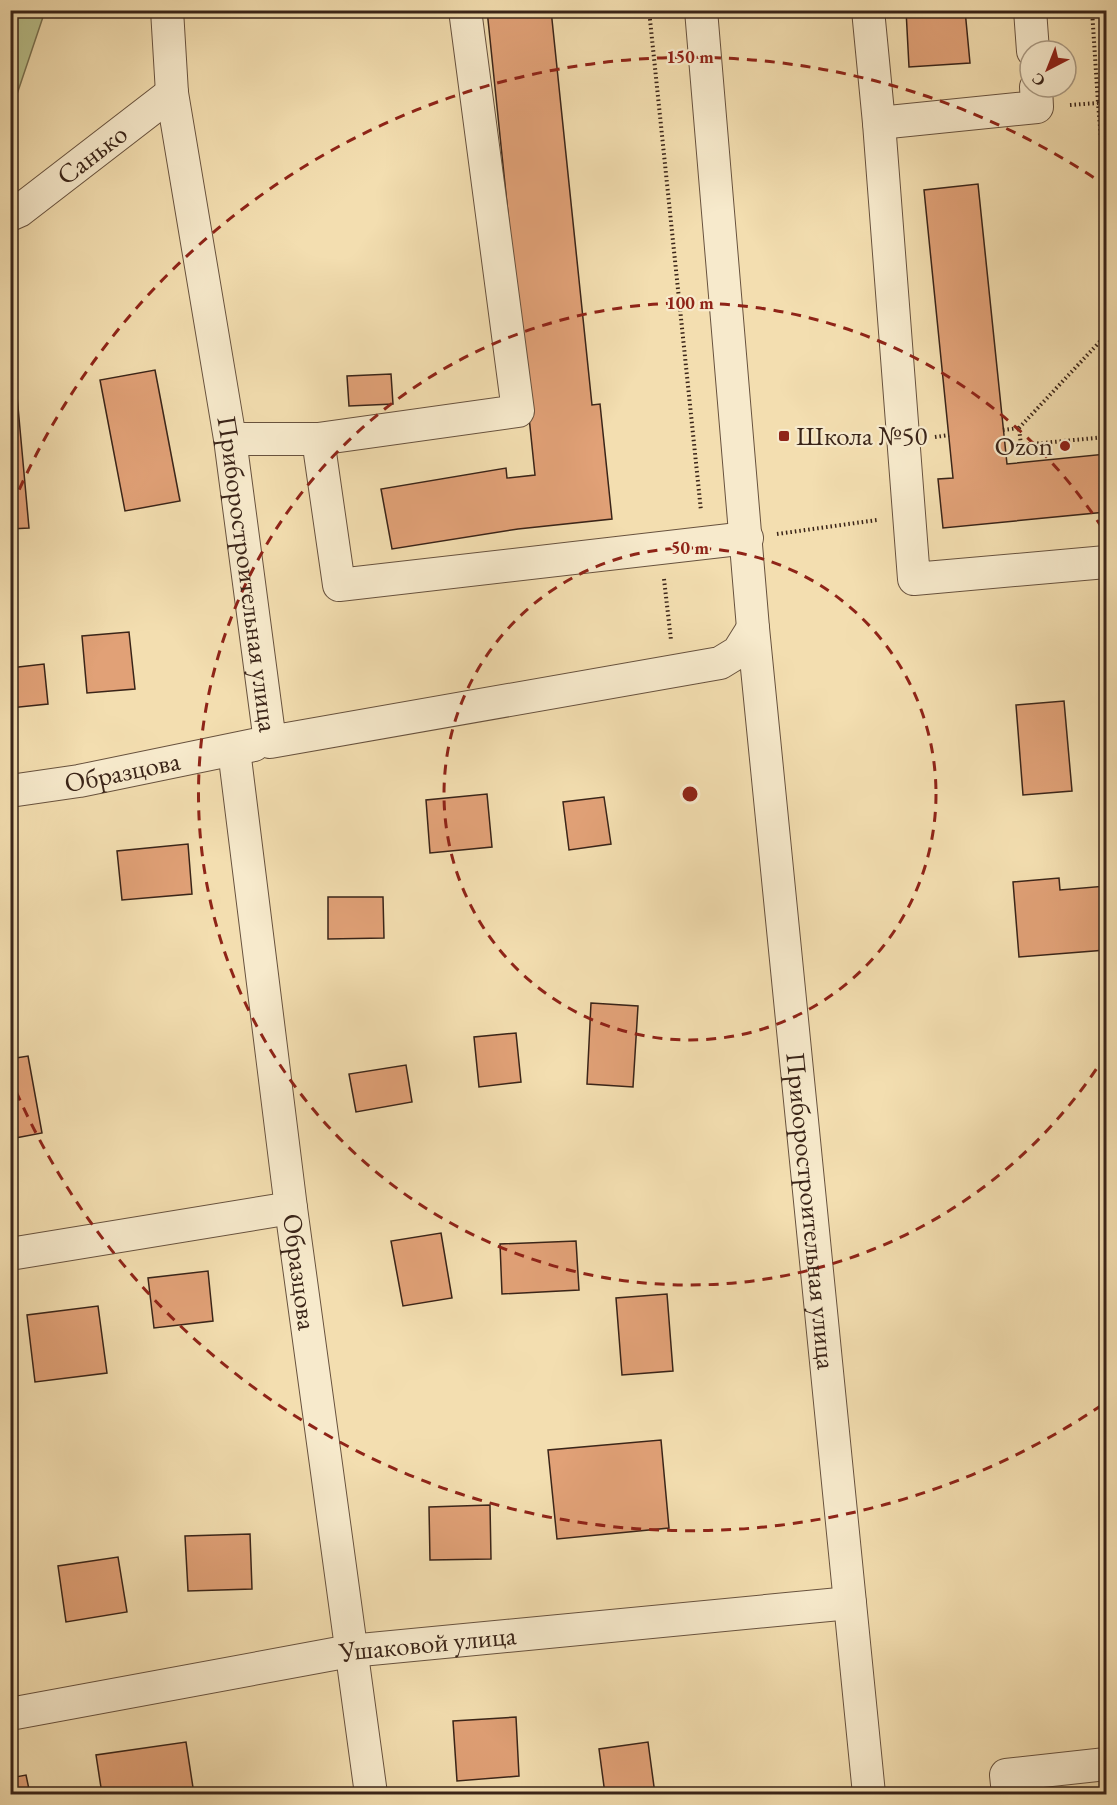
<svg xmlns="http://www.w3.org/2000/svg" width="1117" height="1805" viewBox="0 0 1117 1805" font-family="'EB Garamond',serif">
	<rect width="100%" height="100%" fill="#f3deb0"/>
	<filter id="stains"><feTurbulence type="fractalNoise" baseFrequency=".00333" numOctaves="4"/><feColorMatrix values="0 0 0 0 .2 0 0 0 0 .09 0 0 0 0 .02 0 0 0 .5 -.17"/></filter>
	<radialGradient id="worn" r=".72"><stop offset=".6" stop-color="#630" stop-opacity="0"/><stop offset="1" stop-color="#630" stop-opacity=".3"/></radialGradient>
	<path fill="#b9c18c" stroke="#7a7252" stroke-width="1.5" d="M11,10L45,11L11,112L10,11Z
		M1099,11H1106V88Z"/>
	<path fill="#e1a177" stroke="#3a2418" stroke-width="1.5" d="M487,10H551L592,405L600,404L612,519L518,529L392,549L381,489L506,468L507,478L535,475Z
		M906,10H965L970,63L909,67Z
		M978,184L1007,464L1106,454V512L943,528L938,479L953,478L924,190Z
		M155,370L180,501L125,511L100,380Z
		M15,374L29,528L10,529V375Z
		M391,374L393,404L349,406L347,376Z
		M129,632L135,689L87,693L82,636Z
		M44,664L48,704L10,708V668Z
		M1064,701L1072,791L1023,795L1016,705Z
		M487,794L492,847L430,853L426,800Z
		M604,797L611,844L569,850L563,802Z
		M188,844L192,894L122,900L117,851Z
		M1059,878L1060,890L1106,886V950L1019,957L1013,882Z
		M328,897H383L384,938L328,939Z
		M591,1003L638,1006L633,1087L587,1084Z
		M516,1033L521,1082L479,1087L474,1037Z
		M28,1056L42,1133L10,1139V1059Z
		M406,1065L412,1102L356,1112L349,1074Z
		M441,1233L452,1298L403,1306L391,1241Z
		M576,1241L579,1290L502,1294L500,1244Z
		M208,1271L213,1321L154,1328L148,1278Z
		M667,1294L673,1371L622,1375L616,1298Z
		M98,1306L107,1373L35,1382L27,1315Z
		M661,1440L669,1528L557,1539L548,1450Z
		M490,1505L491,1559L430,1560L429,1507Z
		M250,1534L252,1589L188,1591L185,1536Z
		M118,1557L127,1612L66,1622L58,1566Z
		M516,1717L519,1776L457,1781L453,1721Z
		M186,1742L194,1794H102L96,1755Z
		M648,1742L655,1794H605L599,1749Z
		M26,1775L30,1794H10V1778Z"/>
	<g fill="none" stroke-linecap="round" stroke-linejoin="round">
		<defs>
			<g id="minor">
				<path id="s1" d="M167,10L172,93L230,439L270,742L720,663L738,652L753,628"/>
				<path id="s2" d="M701,10L753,628L869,1794"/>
				<path d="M868,10L879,123L914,579L1106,562"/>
				<path d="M1030,10L1033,51"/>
				<path d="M879,123L1037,107L1036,87"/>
				<path id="s3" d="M10,215L19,211L172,93"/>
				<path d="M230,439H318L518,411L465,10"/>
				<path d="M318,439L339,585L747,538"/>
				<path id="s4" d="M234,750L291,1208L371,1794"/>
				<path id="s5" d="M10,791L79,781L254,745"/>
				<path d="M10,1254L291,1208"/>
				<path id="s6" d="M10,1714L350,1651L850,1603"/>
				<path d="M1008,1794L1006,1775L1106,1764"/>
			</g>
		</defs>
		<use href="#minor" stroke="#68523e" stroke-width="34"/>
		<path stroke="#3a2418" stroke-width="4" stroke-dasharray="1.5 3" stroke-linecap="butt" d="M649,10L701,511
			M1092,10L1098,103
			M1070,105L1098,103L1106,196
			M1019,428L1106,335
			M1003,430L1019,428L1021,445L1106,437
			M935,437L949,435
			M777,534L877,520
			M664,579L671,640"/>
		<use href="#minor" stroke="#f7eacc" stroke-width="32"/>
	</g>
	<g fill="none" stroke="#8f2418" stroke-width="3" stroke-dasharray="10 8">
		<circle cx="690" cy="794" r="246"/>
		<path d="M1106 1054A491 491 0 1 1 1106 534"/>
		<path d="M1102 1405A737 737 0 0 1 12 1082M12 506A737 737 0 0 1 1102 183"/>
	</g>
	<g fill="#8f2418" stroke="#f7eacc" stroke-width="2">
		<rect x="778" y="430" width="12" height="12" rx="3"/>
		<circle cx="1065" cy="446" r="6"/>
	</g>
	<g text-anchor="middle" stroke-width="4.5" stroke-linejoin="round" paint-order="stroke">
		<g font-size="27" fill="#3a2418" stroke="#f7eacc">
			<text dy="9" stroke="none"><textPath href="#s3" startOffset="102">Санько</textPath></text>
			<text dy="9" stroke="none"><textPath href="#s1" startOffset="570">Приборостроительная улица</textPath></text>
			<text dy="9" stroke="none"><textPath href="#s5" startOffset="114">Образцова</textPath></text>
			<text dy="9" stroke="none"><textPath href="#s2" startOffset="1206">Приборостроительная улица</textPath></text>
			<text dy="9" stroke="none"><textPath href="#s4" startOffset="526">Образцова</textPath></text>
			<text dy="9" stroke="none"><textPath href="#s6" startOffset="424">Ушаковой улица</textPath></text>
		</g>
		<g font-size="27" fill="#3a2418" stroke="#f7eacc" text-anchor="start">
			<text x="796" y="445">Школа №50</text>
			<text x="1053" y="455" text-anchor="end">Ozon</text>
		</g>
	</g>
	<circle cx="690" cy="794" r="9" fill="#8f2418" stroke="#f7eacc" stroke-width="3"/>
	<g font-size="18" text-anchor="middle" font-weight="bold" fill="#8f2418" stroke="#f7eacc" stroke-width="4.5" stroke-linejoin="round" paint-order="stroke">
		<text x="690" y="63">150 m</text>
		<text x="690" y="309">100 m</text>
		<text x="690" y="554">50 m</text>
	</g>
	<rect width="1117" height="1805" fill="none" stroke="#f3deb0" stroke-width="36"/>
	<rect x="12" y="12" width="1093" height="1781" fill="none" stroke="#3a2418" stroke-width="3"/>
	<rect x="18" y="18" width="1081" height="1769" fill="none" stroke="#3a2418" stroke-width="1.5"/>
	<g transform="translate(1048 69) rotate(222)"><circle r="28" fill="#f7eacc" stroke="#ab9b84" stroke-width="1.5"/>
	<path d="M0-4.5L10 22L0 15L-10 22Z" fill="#8f2418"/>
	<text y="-9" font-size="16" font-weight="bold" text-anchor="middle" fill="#3a2418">С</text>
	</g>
	<rect width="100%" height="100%" filter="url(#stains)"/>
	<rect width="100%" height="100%" fill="url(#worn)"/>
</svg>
